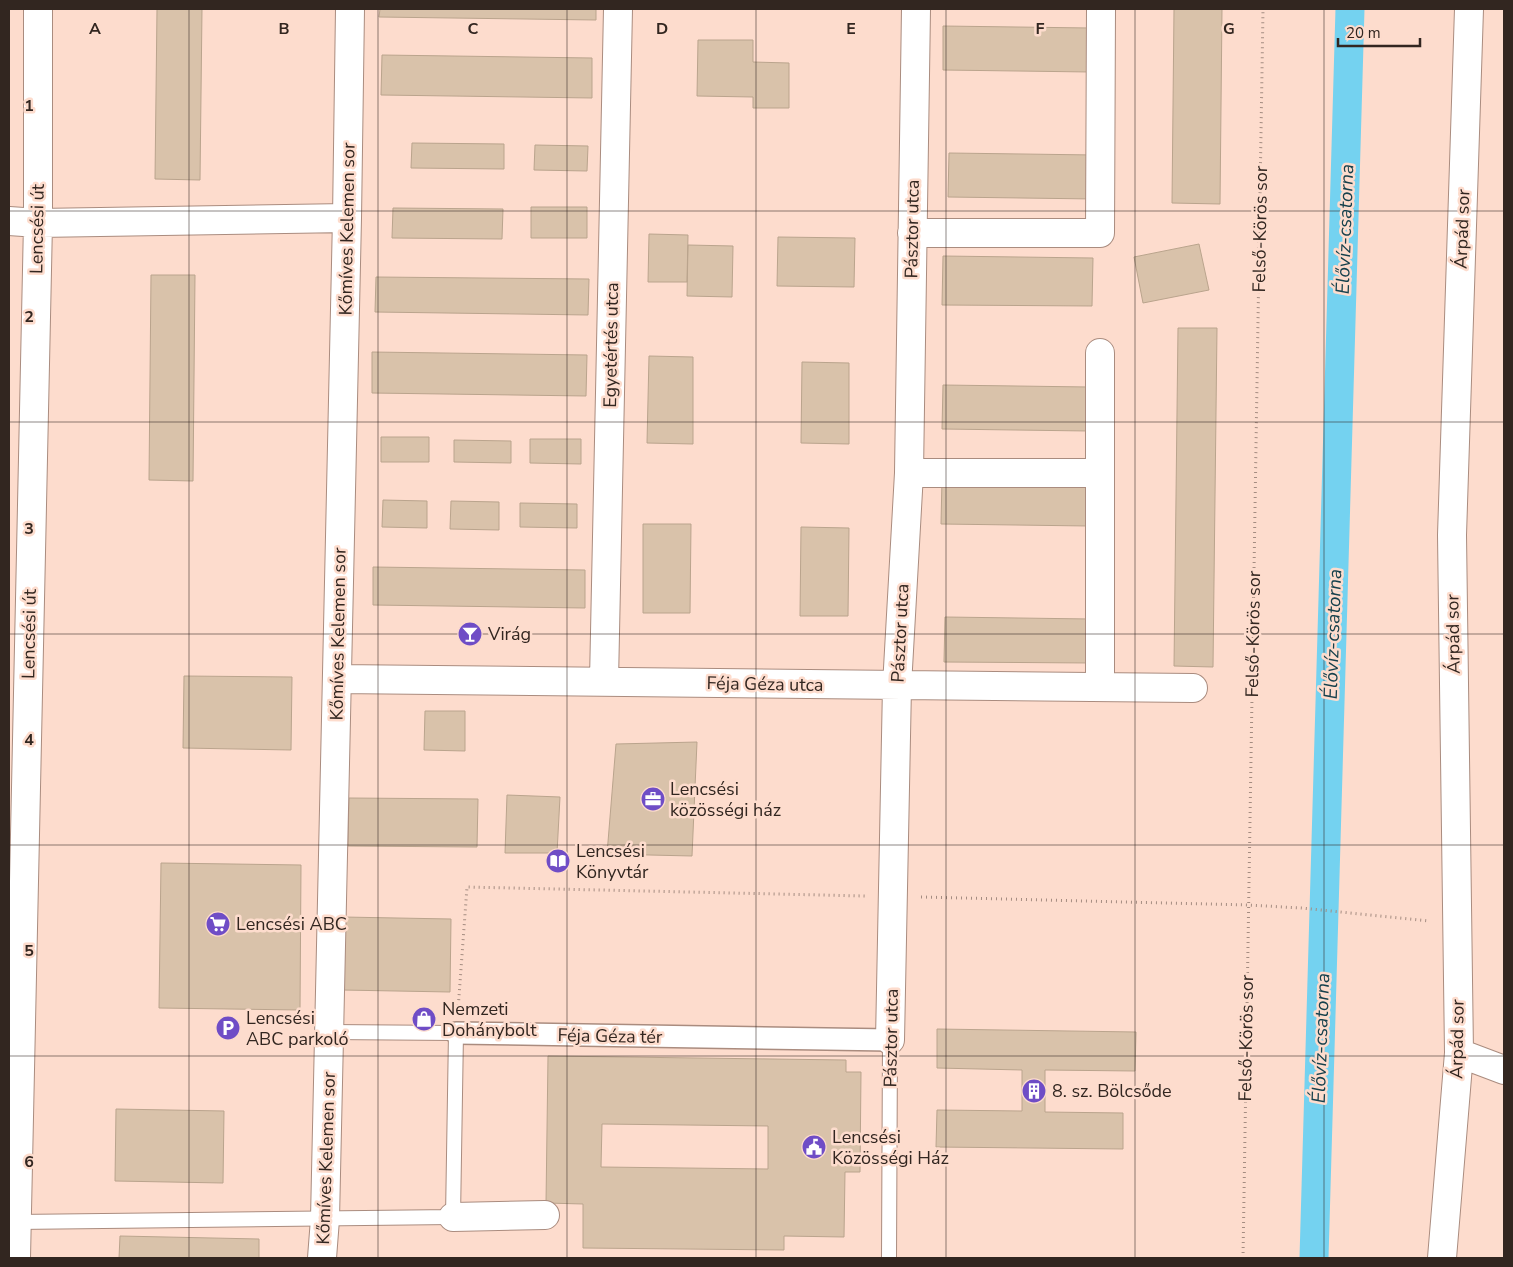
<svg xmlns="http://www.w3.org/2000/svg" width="1513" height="1267" viewBox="0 0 1513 1267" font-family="'Nunito Sans',sans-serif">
	<rect width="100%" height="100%" fill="#fddccd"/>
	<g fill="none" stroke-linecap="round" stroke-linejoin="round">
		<path stroke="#74d2f0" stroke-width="29" d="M1314,1258L1350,9"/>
	</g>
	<path fill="#d9c2aa" stroke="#baa48d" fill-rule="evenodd" d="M157,9H202L200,180L155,179Z
		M380,9H596V20L379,17Z
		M1174,9H1222L1220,204L1172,203Z
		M943,26L1090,28V72L943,70Z
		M698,40H753V62L789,63V108H753V97L697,96Z
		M382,55L592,58V98L381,95Z
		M412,143L504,144V169L411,168Z
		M535,145L588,146L587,171L534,170Z
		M949,153L1095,155V199L948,197Z
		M531,207H587V238H531Z
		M393,208L503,209L502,239L392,238Z
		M649,234L688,235L687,282H648Z
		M778,237L855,238L854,287L777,286Z
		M1199,244L1209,290L1143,303L1134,257Z
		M688,245L733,246L732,297L687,296Z
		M943,256L1093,258L1092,306L942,305Z
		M151,275H195L193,481L149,480Z
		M376,277L589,279L588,315L375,312Z
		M1178,328H1217L1213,667L1174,666Z
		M372,352L587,355L586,396L372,393Z
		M649,356L693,357V444L647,443Z
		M802,362L849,363V444L801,443Z
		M943,385L1089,387L1088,431L942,429Z
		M381,437H429V462H381Z
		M530,439H581V464L530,463Z
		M454,440L511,441V463L454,462Z
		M942,479L1088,481V526L941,524Z
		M383,500L427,501V528L382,527Z
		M451,501L499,502V530L450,529Z
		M520,503L577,504V528L520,527Z
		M643,524H691L690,613H643Z
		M801,527L849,528L848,616H800Z
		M373,567L585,570V608L373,605Z
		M945,617L1091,619V663L944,662Z
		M184,676L292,677L291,750L183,748Z
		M425,711H465V751L424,750Z
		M697,742L692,856L607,854L616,744Z
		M507,795L560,797L557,853H505Z
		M349,798L478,799L477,847L348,846Z
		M161,863L301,865L300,1010L159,1008Z
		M343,917L451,919L450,992L342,990Z
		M937,1029L1136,1032L1135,1071L1045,1070V1112L1123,1113V1149L936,1147L937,1110L1022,1111V1070L937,1068Z
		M548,1056L846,1060V1072H861L860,1172H845L844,1237L784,1236V1250L583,1248V1204L546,1203ZM602,1124L768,1126V1169L601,1167Z
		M116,1109L224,1111L223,1183L115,1181Z
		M120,1236L259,1239V1258H119Z"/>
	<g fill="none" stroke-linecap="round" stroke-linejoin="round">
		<defs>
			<path id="service" d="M16,1222L453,1217L456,1033L329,1032
				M889,1258L890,1040"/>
			<path id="pedestrian" d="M456,1033L890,1040"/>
			<path id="minor" d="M9,221L38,223L347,218
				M912,233H1100L1101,9
				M909,473H1100
				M337,679L1193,688
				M604,681L618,9
				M1100,687V353
				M890,1040L897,686L909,473L916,9
				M1459,1053L1504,1070
				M453,1217L545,1215
				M16,1258L38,223V9
				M322,1258L325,1219L347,218L350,9
				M1442,1258L1459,1053L1452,535L1469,9"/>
		</defs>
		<use href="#service" stroke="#aa8c7f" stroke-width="16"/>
		<use href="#pedestrian" stroke="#aa8c7f" stroke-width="24"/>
		<use href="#minor" stroke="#aa8c7f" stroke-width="30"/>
		<path stroke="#a48c81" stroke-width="3" stroke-dasharray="1 4" stroke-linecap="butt" d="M921,897L1248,905L1301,908L1429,921
			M458,1010L467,887L865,896
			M1243,1258L1263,9"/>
		<use href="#service" stroke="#fff" stroke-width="14"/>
		<use href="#pedestrian" stroke="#fff" stroke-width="21"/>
		<use href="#minor" stroke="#fff" stroke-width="28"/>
	</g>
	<path fill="none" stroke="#322620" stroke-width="1" stroke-opacity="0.55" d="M189,9V1258M378,9V1258M567,9V1258M756,9V1258M946,9V1258M1135,9V1258M1324,9V1258M9,211H1504M9,422H1504M9,634H1504M9,845H1504M9,1056H1504"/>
	<defs>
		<symbol id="bar-disc" viewBox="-11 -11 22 22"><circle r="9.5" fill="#6f4dc6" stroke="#fddccd"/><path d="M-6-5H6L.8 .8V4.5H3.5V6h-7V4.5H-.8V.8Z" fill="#fff"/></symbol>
		<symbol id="office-disc" viewBox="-11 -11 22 22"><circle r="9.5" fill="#6f4dc6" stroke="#fddccd"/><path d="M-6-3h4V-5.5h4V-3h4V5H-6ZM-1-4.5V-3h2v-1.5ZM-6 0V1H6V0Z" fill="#fff"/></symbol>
		<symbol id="library-disc" viewBox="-11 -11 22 22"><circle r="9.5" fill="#6f4dc6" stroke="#fddccd"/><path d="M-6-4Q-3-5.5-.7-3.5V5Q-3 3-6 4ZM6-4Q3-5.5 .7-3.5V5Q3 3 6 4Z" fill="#fff"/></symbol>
		<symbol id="supermarket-disc" viewBox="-11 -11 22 22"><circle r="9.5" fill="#6f4dc6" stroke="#fddccd"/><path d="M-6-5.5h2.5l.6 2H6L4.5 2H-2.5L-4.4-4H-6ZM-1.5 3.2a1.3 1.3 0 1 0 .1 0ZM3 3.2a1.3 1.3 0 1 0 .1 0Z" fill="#fff"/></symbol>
		<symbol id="shop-disc" viewBox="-11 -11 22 22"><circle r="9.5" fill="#6f4dc6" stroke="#fddccd"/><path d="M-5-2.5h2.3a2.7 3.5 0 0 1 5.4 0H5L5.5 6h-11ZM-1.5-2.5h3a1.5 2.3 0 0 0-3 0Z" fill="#fff"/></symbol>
		<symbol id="parking-disc" viewBox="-11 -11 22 22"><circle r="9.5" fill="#6f4dc6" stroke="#fddccd"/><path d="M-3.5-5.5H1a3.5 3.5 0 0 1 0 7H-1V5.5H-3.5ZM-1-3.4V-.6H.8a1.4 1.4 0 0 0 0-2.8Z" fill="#fff"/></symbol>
		<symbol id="building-disc" viewBox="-11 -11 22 22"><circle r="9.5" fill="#6f4dc6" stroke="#fddccd"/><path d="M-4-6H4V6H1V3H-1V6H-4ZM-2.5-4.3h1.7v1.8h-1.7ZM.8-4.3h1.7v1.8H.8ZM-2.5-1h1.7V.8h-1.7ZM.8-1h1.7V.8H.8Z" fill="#fff"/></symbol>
		<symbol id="civic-disc" viewBox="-11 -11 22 22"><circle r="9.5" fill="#6f4dc6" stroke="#fddccd"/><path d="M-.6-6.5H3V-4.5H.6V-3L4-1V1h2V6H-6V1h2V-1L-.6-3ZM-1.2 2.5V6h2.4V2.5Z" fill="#fff"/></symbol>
	</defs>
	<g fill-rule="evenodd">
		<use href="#bar-disc" x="456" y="620" width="28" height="28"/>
		<use href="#office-disc" x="639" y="785" width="28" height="28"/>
		<use href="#library-disc" x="544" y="847" width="28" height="28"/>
		<use href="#supermarket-disc" x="204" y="910" width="28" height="28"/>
		<use href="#shop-disc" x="410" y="1005" width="28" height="28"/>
		<use href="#parking-disc" x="214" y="1014" width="28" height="28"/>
		<use href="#building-disc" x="1020" y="1077" width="28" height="28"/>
		<use href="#civic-disc" x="800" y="1133" width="28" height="28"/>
	</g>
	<g text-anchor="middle" stroke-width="5" stroke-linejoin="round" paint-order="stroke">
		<g font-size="18" fill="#322620" stroke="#fddccd">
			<text transform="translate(37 229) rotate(-89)" y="6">Lencsési út</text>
			<text transform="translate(347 229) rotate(-89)" y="6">Kőmíves Kelemen sor</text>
			<text transform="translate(912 229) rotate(-89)" y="6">Pásztor utca</text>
			<text transform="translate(1260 229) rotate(-89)" y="6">Felső-Körös sor</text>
			<text transform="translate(1462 229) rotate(-88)" y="6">Árpád sor</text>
			<text transform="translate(611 345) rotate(-89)" y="6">Egyetértés utca</text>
			<text transform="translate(900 633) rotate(-87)" y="6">Pásztor utca</text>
			<text transform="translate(29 634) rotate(-89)" y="6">Lencsési út</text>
			<text transform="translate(338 634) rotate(-89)" y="6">Kőmíves Kelemen sor</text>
			<text transform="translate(1253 634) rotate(-89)" y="6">Felső-Körös sor</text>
			<text transform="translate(1453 634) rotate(-91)" y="6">Árpád sor</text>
			<text transform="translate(765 684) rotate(1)" y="6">Féja Géza utca</text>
			<text transform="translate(610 1036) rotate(1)" y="6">Féja Géza tér</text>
			<text transform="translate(891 1038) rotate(-89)" y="6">Pásztor utca</text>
			<text transform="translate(1246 1038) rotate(-89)" y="6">Felső-Körös sor</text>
			<text transform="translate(1457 1039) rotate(-89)" y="6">Árpád sor</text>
			<text transform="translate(326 1158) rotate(-88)" y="6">Kőmíves Kelemen sor</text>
		</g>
		<g font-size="18" fill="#322620" stroke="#fddccd" text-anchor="start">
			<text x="488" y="640">Virág</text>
			<text x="670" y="795">Lencsési<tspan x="670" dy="21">közösségi ház</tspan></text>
			<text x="576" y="857">Lencsési<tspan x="576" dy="21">Könyvtár</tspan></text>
			<text x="236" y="930">Lencsési ABC</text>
			<text x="442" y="1015">Nemzeti<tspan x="442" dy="21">Dohánybolt</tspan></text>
			<text x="246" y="1024">Lencsési<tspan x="246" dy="21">ABC parkoló</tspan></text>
			<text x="1052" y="1097">8. sz. Bölcsőde</text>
			<text x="832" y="1143">Lencsési<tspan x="832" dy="21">Közösségi Ház</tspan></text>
		</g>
		<g font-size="19" font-style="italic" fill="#15404c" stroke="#fddccd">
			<text transform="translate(1344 229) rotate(-88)" y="7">Élővíz-csatorna</text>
			<text transform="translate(1332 634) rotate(-88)" y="7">Élővíz-csatorna</text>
			<text transform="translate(1320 1038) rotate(-88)" y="7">Élővíz-csatorna</text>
		</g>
	</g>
	<g font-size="16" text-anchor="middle" font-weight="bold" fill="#322620" stroke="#fddccd" stroke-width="5" stroke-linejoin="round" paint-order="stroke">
		<text x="95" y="34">A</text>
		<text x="284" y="34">B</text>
		<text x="473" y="34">C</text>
		<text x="662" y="34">D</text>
		<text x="851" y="34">E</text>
		<text x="1040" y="34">F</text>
		<text x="1229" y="34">G</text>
		<text x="29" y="111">1</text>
		<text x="29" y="322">2</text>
		<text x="29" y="534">3</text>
		<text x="29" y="745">4</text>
		<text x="29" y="956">5</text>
		<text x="29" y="1167">6</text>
	</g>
	<rect width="1513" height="1267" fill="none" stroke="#322620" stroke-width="20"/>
	<path d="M1338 38v8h82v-8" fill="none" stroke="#322620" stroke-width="2.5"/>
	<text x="1346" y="38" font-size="15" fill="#322620" stroke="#fddccd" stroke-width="4" paint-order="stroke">20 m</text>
</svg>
